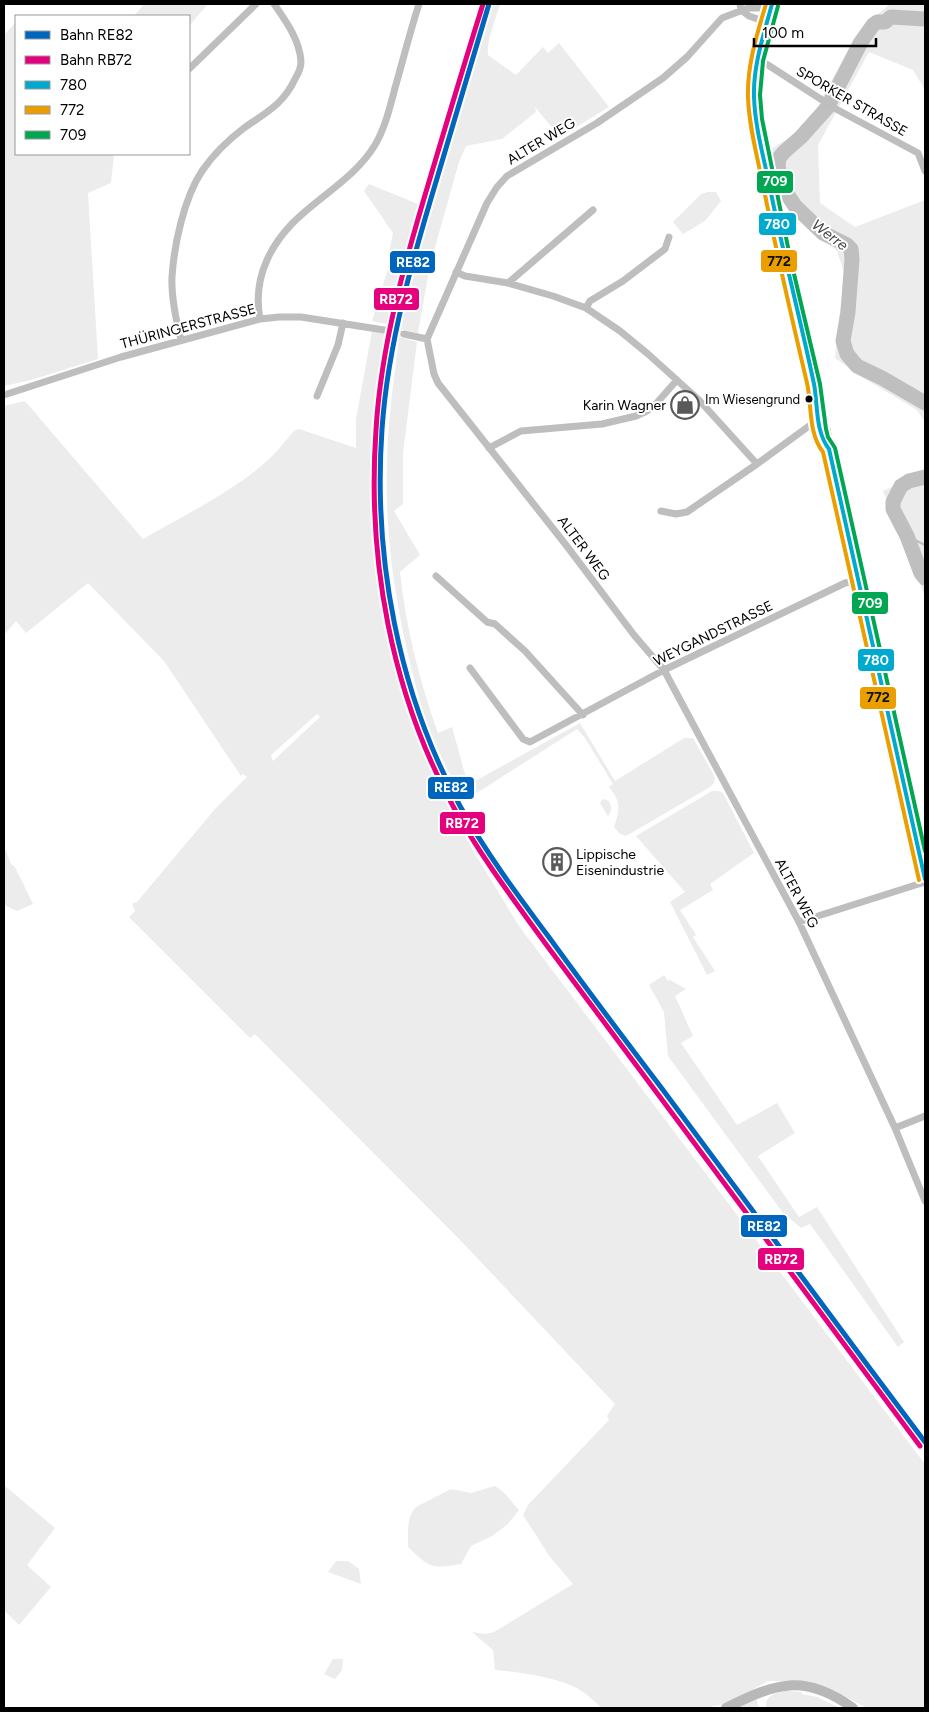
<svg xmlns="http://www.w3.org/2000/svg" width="929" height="1712" viewBox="0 0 929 1712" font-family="Figtree,sans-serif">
	<rect width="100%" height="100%" fill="#fff"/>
	<path fill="#ececec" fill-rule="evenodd" d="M144,4H208L189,26V16H134Z
		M493,4H500C496,19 486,41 488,55L516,75L543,47L548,53L559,43L609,107L560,137L535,107L536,112L502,139L466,146L459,162L430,265L418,333L401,329L407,295Z
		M890,4H925V90L913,70L869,52L818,145L820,203L855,227L925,200V422L917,410L860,376L835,358L844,272L837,251L817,234L784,196L781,194L771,149L798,132L813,116L853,40L865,25Z
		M16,22V154H114L111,183L88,193L98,359L31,380L4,386V35Z
		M369,184L418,204L391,325L372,321L388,269L390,248L393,233L364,191Z
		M708,192H716L721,201L705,221L683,234L673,222L701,194Z
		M372,331L388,335L376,409L372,508L384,601L411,707L448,806L474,852L519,926L925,1464V1708H867L835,1691L820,1685L802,1681H768L726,1705L713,1706L708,1708H602C595,1702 588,1695 580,1690C561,1678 519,1672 495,1670L493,1650L472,1632L485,1634L494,1632L573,1584L550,1557L523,1515L528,1505L609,1420L607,1416L615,1404L463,1243L255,1034L250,1038L129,917L135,911L132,904L137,902L215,809L247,777L243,774L241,776L164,661L88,583L26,633L16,621L4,635V406L25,401L143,539C184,515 233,492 268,460C277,452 285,441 294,431L299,429L356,448V419ZM317,714L320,717L273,761L271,755Z
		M399,337L417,342L403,454V504L394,511L420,555L400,572C406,628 419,680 438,733L452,727L468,785L580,723L615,781L684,738H693L715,777L714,783L710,787L626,836L620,834L614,827C620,809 621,802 609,787L613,784L585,738L577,729L472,796L471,794L462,799C447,769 431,738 421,705C399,627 384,545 387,462C388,420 394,379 399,337Z
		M925,469V597L903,539L910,537L902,538L883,491L906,481Z
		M712,791H719L723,793L754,853L710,884L713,890L680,910L696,935L693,937L715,971L707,975L670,902L685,892L636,836Z
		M603,799L609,801C612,807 612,811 608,816L600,803Z
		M4,846L11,864L15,867L33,904L17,911L4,905Z
		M664,975L668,981L670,980L686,989L675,996L693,1036L681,1043L737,1125L777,1103L795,1133L758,1156L799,1217L817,1207L904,1342L898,1347L810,1224L801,1228L783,1213L668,1056L664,1012L649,985Z
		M4,1485L55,1528L27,1565L51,1587L19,1625L4,1610Z
		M495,1486C505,1491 511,1502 519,1510L508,1524L492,1536L471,1546L461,1564C431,1569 430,1568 408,1547C408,1533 406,1518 416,1507L451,1489L471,1493Z
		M336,1561H348L359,1569L361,1584L328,1572Z
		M333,1659H343L342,1670L335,1679L324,1674Z
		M786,1691L802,1692V1694L817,1697L840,1708H766C765,1695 775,1693 786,1691Z
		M756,1697L759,1708H735Z"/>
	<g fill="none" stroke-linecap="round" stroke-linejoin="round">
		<path stroke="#bfbfbf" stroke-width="2.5" d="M907,536L925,545"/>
		<path stroke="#bfbfbf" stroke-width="15" d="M925,19L891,17L885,22H877L873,25L861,42L827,108L801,137L784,152L779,158L778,166L783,188L795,206L823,233L847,245L851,249L852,259L848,312L843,341L847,354L857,366L882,378L925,403
			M925,477L909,481L901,486L893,502V509L907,536L921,573L925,578"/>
		<path stroke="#d9d9d9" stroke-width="7" stroke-dasharray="7 3.5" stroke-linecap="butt" d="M384,330L404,334"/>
		<path stroke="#bebebe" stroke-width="7" d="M740,4L741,10L749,16L766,22
			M770,11L763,8H748L722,18L687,57L663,78L597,123L507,176L497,187L487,203L427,339L434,374L438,383L566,545L634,635L664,670L799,922L895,1128L925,1201
			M757,60L768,65L836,109L918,153L925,171
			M189,69L256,4
			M456,272L465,276L508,283L553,296L586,308L620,331L648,354L699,400L757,464L809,426L824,422
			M508,283L593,210
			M586,308L590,301L623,281L665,249L669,237
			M260,319C256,298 258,280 267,260C291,206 346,192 375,145C385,128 390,107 395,88C403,60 410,32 419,4
			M404,334L427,339
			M181,340C176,320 171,298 172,277C174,245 184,198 202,171C213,155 228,140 244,128C265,113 283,105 295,79C298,74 301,68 301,62C300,40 285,20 274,4
			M4,395L121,357L260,319L279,317H301L384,330
			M317,396L338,345L343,323
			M489,448L521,431L602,424L636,416L647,411L654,406L677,380
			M661,511L676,514L687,512L757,464
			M436,576L487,622L495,624L525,651L583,715
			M470,668L523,739L530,742L664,670L845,583L858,580
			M799,922L925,882
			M895,1128L925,1116"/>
		<path stroke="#b8b8b8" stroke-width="10" d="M772,4L757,60L754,95L756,120L784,258L814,385L818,412V419
			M818,412C826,425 827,436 829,450C830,463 834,476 837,489L925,879
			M726,1708C776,1683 804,1673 853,1708"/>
		<defs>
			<path id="bus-1" d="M772,4C764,34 753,65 754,97C755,126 763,155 769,183C782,250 800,317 814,384C818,405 815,431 829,449L925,879"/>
			<path id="bus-2" d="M766,4C757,34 747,65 748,97C749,128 758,159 764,190C777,255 792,319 807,383C812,405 808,433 823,452L919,880"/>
			<path id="bus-3" d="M778,6L763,61L760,95L762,119L790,257L820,384L826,429L828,437L835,448L925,851"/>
		</defs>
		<use href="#bus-1" stroke="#fff" stroke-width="8"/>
		<use href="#bus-2" stroke="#fff" stroke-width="8"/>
		<use href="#bus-3" stroke="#fff" stroke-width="8"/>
		<use href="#bus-1" stroke="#00a9ce" stroke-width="4"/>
		<use href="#bus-2" stroke="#eb9e00" stroke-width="4"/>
		<use href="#bus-3" stroke="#00a651" stroke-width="4"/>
		<defs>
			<path id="rail-1" d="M489,4C472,61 455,118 438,175C413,258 388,342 382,429C373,558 398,692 460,806C486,853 519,897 551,940C588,991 625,1040 663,1090C750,1207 837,1325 925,1442"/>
			<path id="rail-2" d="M483,4C465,61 448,118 431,175C406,258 381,343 376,430C367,559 391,693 454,808C480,855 513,899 545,943C582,993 620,1043 657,1093C745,1211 832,1328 920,1446"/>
		</defs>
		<use href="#rail-1" stroke="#fff" stroke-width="9"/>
		<use href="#rail-2" stroke="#fff" stroke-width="9"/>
		<use href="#rail-1" stroke="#0065bd" stroke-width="5"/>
		<use href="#rail-2" stroke="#e5007d" stroke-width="5"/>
	</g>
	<defs>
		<symbol id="shop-ring" viewBox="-11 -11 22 22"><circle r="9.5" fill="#fff" stroke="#595959" stroke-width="1.5"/><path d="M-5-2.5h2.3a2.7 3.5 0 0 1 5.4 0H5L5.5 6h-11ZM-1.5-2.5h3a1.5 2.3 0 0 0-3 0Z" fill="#595959"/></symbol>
		<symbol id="building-ring" viewBox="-11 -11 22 22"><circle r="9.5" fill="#fff" stroke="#595959" stroke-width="1.5"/><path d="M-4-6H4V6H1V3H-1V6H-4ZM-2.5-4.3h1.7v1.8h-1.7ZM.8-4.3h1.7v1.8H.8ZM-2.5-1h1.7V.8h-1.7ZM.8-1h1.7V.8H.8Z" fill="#595959"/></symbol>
	</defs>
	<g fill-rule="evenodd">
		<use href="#shop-ring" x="669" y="389" width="32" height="32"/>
		<use href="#building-ring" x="541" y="846" width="32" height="32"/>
	</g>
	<circle fill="#000" stroke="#fff" stroke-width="2" cx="809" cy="399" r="4.5"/>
	<g text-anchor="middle" stroke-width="4" stroke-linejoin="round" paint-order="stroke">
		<g font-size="13" fill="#000" stroke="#fff" text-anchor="end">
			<text x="800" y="404">Im Wiesengrund</text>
		</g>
		<g font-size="14" fill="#000" stroke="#fff">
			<text transform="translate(852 101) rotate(30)" y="5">SPORKER STRASSE</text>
			<text transform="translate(541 141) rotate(-31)" y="5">ALTER WEG</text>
			<text transform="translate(188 326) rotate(-15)" y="5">THÜRINGERSTRASSE</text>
			<text transform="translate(584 548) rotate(53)" y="5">ALTER WEG</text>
			<text transform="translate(713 633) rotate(-26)" y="5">WEYGANDSTRASSE</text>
			<text transform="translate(797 893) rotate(62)" y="5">ALTER WEG</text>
		</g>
		<g font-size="14" fill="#000" stroke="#fff" text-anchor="end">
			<text x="666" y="410">Karin Wagner</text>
			<text x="576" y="859" text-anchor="start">Lippische<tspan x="576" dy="16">Eisenindustrie</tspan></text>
		</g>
		<g font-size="15" font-style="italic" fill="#444" stroke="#fff">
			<text transform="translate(830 235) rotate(37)" y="5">Werre</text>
		</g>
	</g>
	<g stroke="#fff" stroke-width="2">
		<rect x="756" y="170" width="38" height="24" rx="5" fill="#00a651"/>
		<rect x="758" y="212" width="39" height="24" rx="5" fill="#00a9ce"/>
		<rect x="760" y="249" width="38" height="24" rx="5" fill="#eb9e00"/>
		<rect x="389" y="250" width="47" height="24" rx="5" fill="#0065bd"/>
		<rect x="373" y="287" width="47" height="24" rx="5" fill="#e5007d"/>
		<rect x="851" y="591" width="38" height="24" rx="5" fill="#00a651"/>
		<rect x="857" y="648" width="38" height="24" rx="5" fill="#00a9ce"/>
		<rect x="859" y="686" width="38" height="24" rx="5" fill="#eb9e00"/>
		<rect x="427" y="776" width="48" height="24" rx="5" fill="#0065bd"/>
		<rect x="439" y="811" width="47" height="24" rx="5" fill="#e5007d"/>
		<rect x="740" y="1214" width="48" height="24" rx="5" fill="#0065bd"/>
		<rect x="757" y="1247" width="48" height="24" rx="5" fill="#e5007d"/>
	</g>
	<g font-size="14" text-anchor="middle" font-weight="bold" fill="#fff">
		<text x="775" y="186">709</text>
		<text x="777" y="229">780</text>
		<text x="413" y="267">RE82</text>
		<text x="396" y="304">RB72</text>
		<text x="870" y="608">709</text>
		<text x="876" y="665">780</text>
		<text x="451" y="792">RE82</text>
		<text x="462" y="828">RB72</text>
		<text x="764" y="1231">RE82</text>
		<text x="781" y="1264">RB72</text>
	</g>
	<g font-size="14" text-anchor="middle" font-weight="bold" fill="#111">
		<text x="779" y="266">772</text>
		<text x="878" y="702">772</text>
	</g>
	<rect width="929" height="1712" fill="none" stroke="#000000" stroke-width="10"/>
	<rect x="15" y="15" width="175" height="140" fill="#ffffff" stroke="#999999"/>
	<rect x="25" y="31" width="25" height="8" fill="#0065bd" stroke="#999999"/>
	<text x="60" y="40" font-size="15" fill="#000000">Bahn RE82</text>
	<rect x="25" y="56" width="25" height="8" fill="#e5007d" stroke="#999999"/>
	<text x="60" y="65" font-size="15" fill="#000000">Bahn RB72</text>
	<rect x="25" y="81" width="25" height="8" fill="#00a9ce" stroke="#999999"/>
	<text x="60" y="90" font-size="15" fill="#000000">780</text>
	<rect x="25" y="106" width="25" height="8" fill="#eb9e00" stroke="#999999"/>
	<text x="60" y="115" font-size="15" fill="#000000">772</text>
	<rect x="25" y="131" width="25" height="8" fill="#00a651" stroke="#999999"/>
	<text x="60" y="140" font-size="15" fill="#000000">709</text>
	<path d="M754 38v8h122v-8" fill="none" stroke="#000000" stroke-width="2.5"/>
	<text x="762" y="38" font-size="15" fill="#000000" stroke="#ffffff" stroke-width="4" paint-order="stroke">100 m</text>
</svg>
